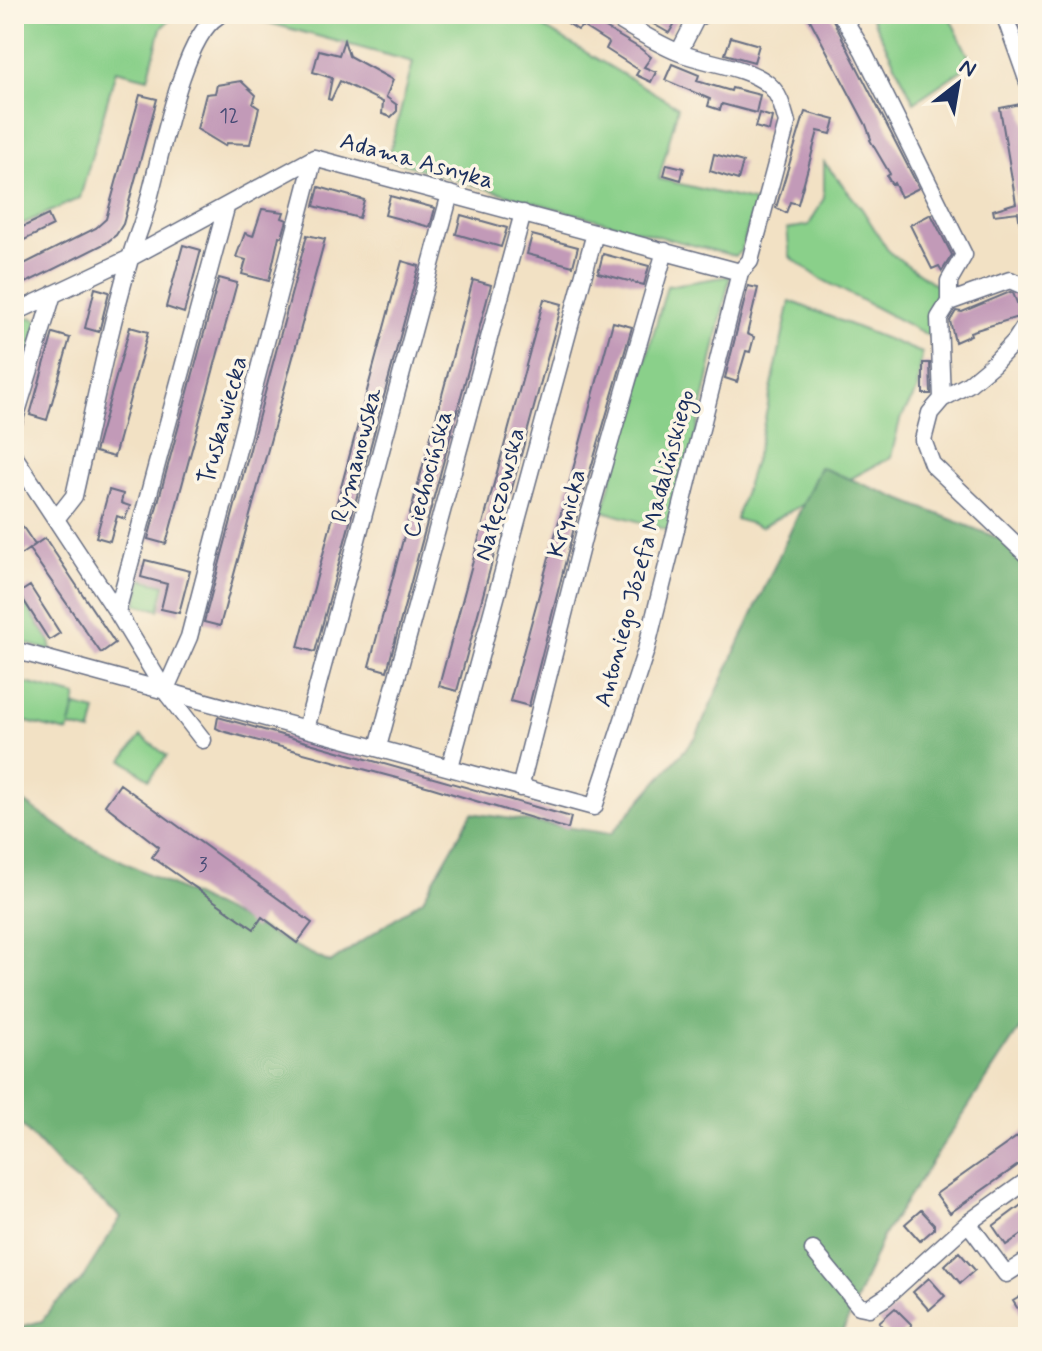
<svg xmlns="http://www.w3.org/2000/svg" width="1042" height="1351" viewBox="0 0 1042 1351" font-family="Mynerve,sans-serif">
	<rect width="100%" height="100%" fill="#fcf5e5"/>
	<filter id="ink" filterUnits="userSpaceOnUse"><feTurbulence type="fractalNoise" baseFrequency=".0125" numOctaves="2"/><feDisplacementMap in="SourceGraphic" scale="16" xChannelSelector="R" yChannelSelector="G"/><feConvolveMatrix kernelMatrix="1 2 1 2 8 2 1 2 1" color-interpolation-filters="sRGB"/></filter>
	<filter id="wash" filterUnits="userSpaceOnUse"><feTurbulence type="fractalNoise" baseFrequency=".006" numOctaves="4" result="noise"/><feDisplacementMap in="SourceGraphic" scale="32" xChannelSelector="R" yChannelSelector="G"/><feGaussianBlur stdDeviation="1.8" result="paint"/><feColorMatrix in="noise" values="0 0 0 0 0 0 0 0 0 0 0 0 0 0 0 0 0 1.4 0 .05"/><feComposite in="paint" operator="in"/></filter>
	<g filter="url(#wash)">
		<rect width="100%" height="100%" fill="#f2e1c4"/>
		<path fill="#8ad08a" stroke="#528074" stroke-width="2" d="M14,14H176L161,28L148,78L116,70L80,198L14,228Z
			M236,14H521L678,107L659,179L756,202L741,251L735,256C618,226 503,195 388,159L413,62Z
			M870,14H948L972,63L914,102Z
			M824,162L862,209L889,252L941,289L933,338L821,279L790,257L787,229L809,225L824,198Z
			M730,276L675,532L603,511L667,286Z
			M790,301L922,353L917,391L900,420L891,457L761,527L736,519L760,442Z
			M31,317L38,321L14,411V323Z
			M142,579L165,585L159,610L136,604Z
			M14,588L50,641L52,651L14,640Z
			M14,680L77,696L70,725L76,706L96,711L91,732L70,727L68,732L14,719Z
			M141,736L167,756L149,779L123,760Z"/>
		<path fill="#6fb276" stroke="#45706a" stroke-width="2" d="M820,467L1028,550V1016L883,1236L841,1337H20L23,1326L42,1321L54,1305L81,1281L121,1217L63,1170L14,1117V795L77,839L330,963L423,899L472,813L611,834L696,737Z"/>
		<g id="blocks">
			<path fill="#c29ab8" d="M554,14H589L587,17L641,49L651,57L644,67L656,72L651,82L636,75L639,70L606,49L609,43L582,26L578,30Z
				M636,14H672L678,18L669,33Z
				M807,14H830L919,188L901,197L894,183L892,185L887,176L890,174L870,140L871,139L866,125Z
				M1016,14H1028V49Z
				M731,37L759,45L754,62L725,54Z
				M344,40L349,56L393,80L386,97L397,105V111L391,117L382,114L383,102L340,81L331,100L328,99L332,78L313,72L319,50L339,55Z
				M672,64L699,75L697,81L731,91L732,88L760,95L756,113L722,104L720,110L708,106L710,99L665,80Z
				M241,81L256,95L253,104L259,108L250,144L226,143L225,146L197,129L206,94L215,93L217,85Z
				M140,95L157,99L123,224L116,235L106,243L26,283L18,267L96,228L106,219Z
				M1021,104L1028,135V237H1022L1018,212L994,215L993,210L1016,203L1000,108Z
				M805,112L835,120L831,134L818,131L798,204L790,202L786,213L776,208Z
				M759,113L772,117L769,131L755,127Z
				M714,154L743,162L738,180L710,171Z
				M667,164L684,168L681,180L664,175Z
				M319,187L364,200L359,218L314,206Z
				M390,196L435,208L430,227L385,215Z
				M262,209L284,212L282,218L287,220L282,237L279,236L269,281L242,274L246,260L236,257L245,233L253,236Z
				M931,214L952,255L942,271L939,266L932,269L910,225Z
				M48,215L53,226L14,245V231Z
				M461,215L507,228L501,247L456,234Z
				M307,235L325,239L220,626L204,622Z
				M532,235L578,247L573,266L527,254Z
				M183,245L201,250L184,313L166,307Z
				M603,254L649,266L644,285L598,273Z
				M402,261L419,266L315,652L298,647Z
				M219,278L237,283L166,544L148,539Z
				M473,280L491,285L387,671L369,666Z
				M748,286L758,288L747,334L754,337L750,352L746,351L737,382L725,378Z
				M95,288L109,292L99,332L85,328Z
				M1010,292L1013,293L1021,313L1018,317L970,332L971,335L955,342L950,321L956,311L962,312Z
				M544,299L562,304L457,691L439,686Z
				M613,322L632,327L577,516L529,706L510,701Z
				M130,327L148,332L114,457L95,452Z
				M53,333L70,338L47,420L30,415Z
				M923,363H930L931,394H923Z
				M109,490L123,494L121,503L130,506L125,519L117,516L110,541L96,537Z
				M14,514L35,545L20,555L14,547Z
				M45,538L115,643L101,653L29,549Z
				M145,560L190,571L179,613L161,609L167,584L141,577Z
				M30,586L60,633L49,640L19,593Z
				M218,717L571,817L568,829L430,787L222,731L216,728Z
				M120,784L312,923L297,943L262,917L254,929L152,857L159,847L105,805Z
				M1028,1129V1158L950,1213L936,1194Z
				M1028,1200V1230L1006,1245L993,1226Z
				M921,1210L934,1224V1229L920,1241L905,1224Z
				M959,1252L975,1270L960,1283L945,1265Z
				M929,1278L945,1296L929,1310L913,1292Z
				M1028,1292V1325L1013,1301Z
				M895,1308L912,1325L898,1337H892L879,1322Z"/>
		</g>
	</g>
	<g filter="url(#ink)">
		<use href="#blocks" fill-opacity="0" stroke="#666d82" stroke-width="2"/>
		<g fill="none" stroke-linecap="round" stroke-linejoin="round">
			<defs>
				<path id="minor" d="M841,14L863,51L964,255L949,281V302L1010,280L1028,288
					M1004,14L1028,82
					M679,52L696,19L703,14
					M14,313L130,258L314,158L740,272
					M1028,321L1015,341L993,364L969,384L942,399L930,413L923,440L932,464L1028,556
					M942,399L939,318L949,302
					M14,422L53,294
					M14,456L117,612L165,691L203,740
					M56,519L74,496C92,417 107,337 130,259C134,243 141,228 145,213C159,169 180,39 218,16
					M117,612L226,208
					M14,650L594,807L646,650L740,272L750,261L787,123C783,109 780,94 768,84C748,67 706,63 680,53C655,43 632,28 609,14
					M165,691L189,637L314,158
					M306,729L450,194
					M378,747L523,213
					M450,767L595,233
					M520,788L588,519L665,251
					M968,1223L1006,1274L1028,1260
					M813,1250L859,1306L869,1308L886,1297L968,1223L1028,1180"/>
			</defs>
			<use href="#minor" stroke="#666d82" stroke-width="19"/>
			<use href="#minor" stroke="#fff" stroke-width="16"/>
		</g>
	</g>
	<g text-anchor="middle" stroke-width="7" stroke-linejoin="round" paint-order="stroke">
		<g font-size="20" fill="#454a74">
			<text x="229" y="122">12</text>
			<text x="203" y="871">3</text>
		</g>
		<g font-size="24" fill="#1b2f5e" stroke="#fcf5e5">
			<text transform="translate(417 160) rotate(15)" y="8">Adama Asnyka</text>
			<text transform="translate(222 420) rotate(-75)" y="8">Truskawiecka</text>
			<text transform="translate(356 455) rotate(-75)" y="8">Rymanowska</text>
			<text transform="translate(427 474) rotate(-75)" y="8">Ciechocińska</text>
			<text transform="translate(499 494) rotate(-75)" y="8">Nałęczowska</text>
			<text transform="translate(566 513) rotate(-75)" y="8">Krynicka</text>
			<text transform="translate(644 548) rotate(-75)" y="8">Antoniego Józefa Madalińskiego</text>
		</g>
	</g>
	<rect width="1042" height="1351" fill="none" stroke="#fcf5e5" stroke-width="48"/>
	<g transform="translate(958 84) rotate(31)" stroke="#fcf5e5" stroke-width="6" paint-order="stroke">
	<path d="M0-6L14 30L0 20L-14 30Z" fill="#1b2f5e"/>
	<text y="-12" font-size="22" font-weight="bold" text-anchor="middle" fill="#1b2f5e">N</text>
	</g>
</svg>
